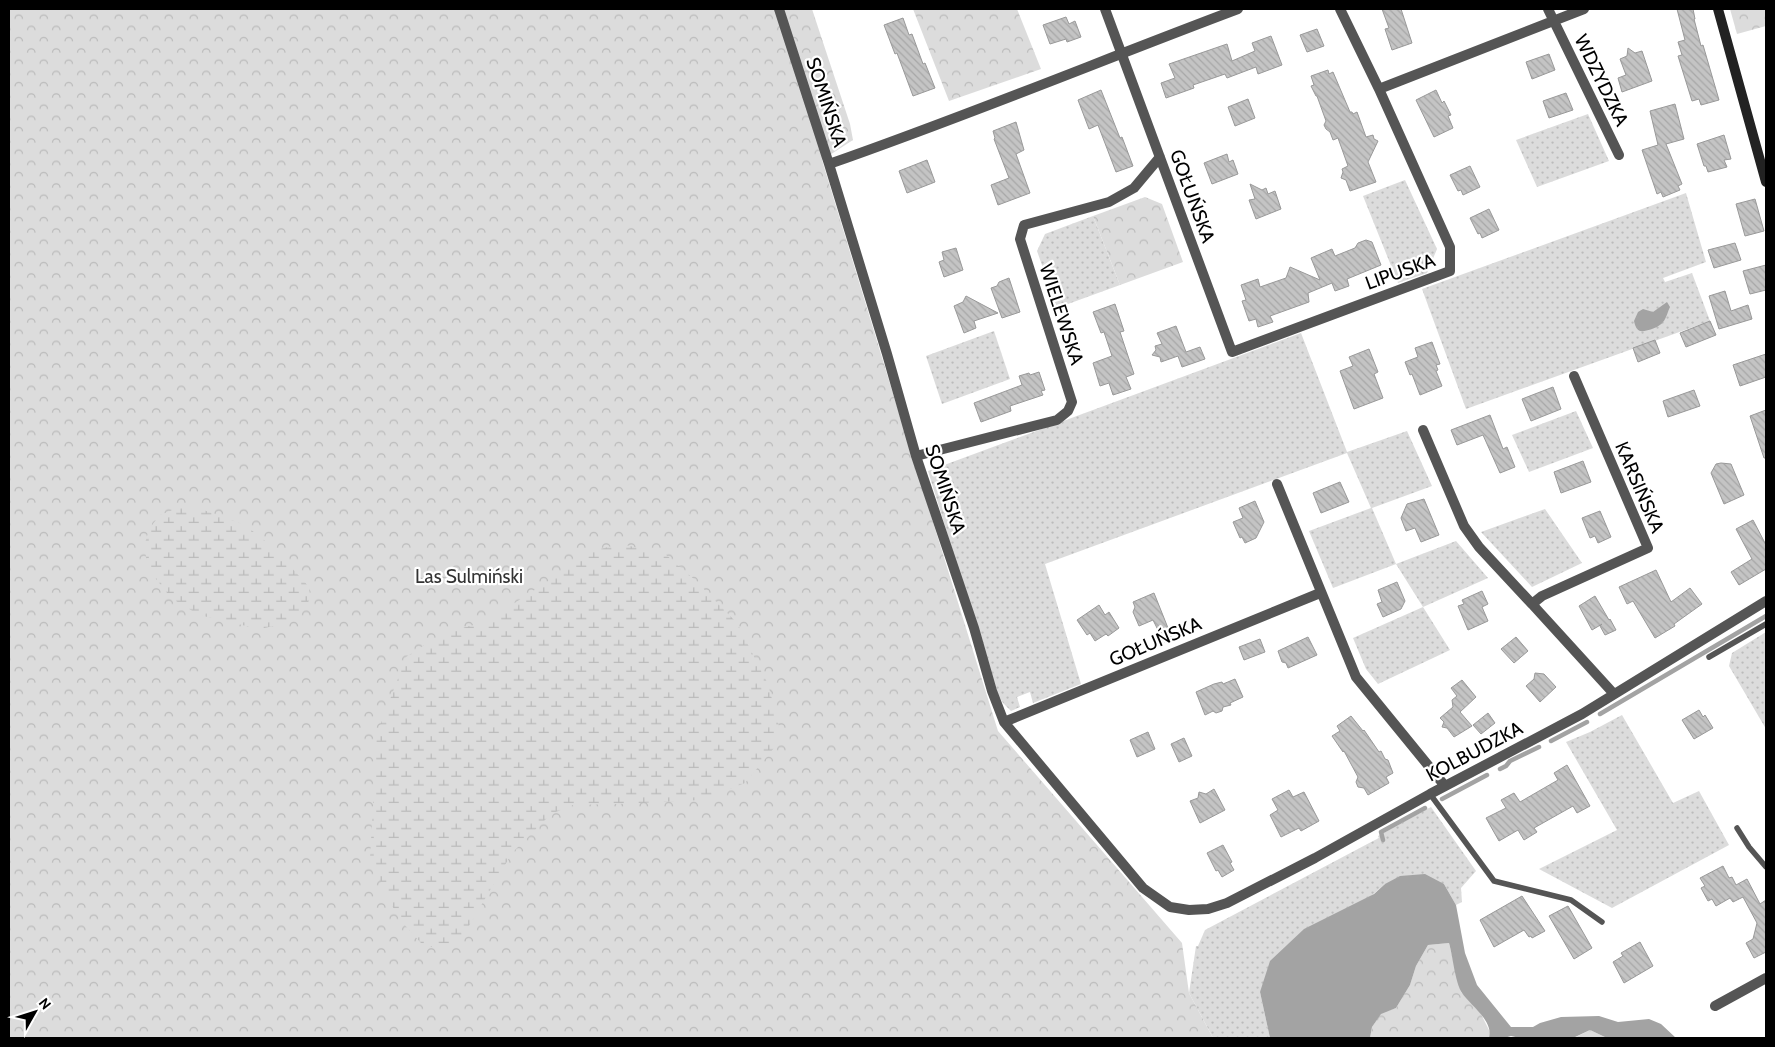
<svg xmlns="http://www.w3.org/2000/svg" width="1775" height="1047" viewBox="0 0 1775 1047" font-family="Cabin,sans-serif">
	<defs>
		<pattern id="grass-dots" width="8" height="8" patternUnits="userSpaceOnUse" patternTransform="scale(1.25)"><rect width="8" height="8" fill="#dcdcdc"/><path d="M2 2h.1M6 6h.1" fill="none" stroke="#bbb" stroke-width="1.8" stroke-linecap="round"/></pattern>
		<pattern id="forest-crowns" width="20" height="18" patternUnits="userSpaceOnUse" patternTransform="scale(1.25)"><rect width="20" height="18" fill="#dcdcdc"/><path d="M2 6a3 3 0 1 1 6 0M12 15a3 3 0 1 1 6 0" fill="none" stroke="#bbb"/></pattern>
		<pattern id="wetland-marsh" width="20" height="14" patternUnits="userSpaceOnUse" patternTransform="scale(1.25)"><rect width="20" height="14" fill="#dcdcdc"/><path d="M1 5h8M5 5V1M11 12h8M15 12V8" fill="none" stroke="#bbb"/></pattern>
		<pattern id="building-back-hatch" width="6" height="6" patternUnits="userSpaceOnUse" patternTransform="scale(1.25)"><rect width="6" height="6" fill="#c4c4c4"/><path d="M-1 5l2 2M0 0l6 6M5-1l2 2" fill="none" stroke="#a7a7a7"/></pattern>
	</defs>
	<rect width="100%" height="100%" fill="#fff"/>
	<path fill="url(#grass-dots)" d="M1588,114L1609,161L1537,187L1516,140Z
		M1405,180L1437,249L1427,273L1398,283L1363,196Z
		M1686,193L1706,262L1663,278L1665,282L1692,273L1710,321L1466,409L1422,289Z
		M1093,216L1120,285L1057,308L1037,251L1045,234Z
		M994,331L1010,379L942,404L926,356Z
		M1301,333L1347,452L1407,431L1432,486L1372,508L1396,564L1456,541L1488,578L1423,607L1450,650L1378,684L1366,669L1353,638L1423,607L1396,564L1333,588L1309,531L1371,508L1347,453L1045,564L1081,684L1033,703L1030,692L1017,697L1020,707L1011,711L1003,703L996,691L928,471Z
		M1576,411L1593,448L1529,472L1512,435Z
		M1545,509L1582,563L1532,587L1481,532Z
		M1766,632V729L1729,666L1732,653Z
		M1622,715L1673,803L1699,791L1729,845L1612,908L1539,869L1617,830L1566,742L1590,732Z
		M1431,807L1476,871L1461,888L1462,902L1456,905L1444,884H1385L1260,992L1270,1038H1213L1189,993L1196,946H1198L1205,930L1373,841L1379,838L1378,836Z"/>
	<path fill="url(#forest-crowns)" d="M9,9H812L850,124L853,140L822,160L891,387L998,731L1182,943L1189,993L1213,1038H9Z
		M913,9H1017L1041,69L949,101Z
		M1730,9H1766V26L1737,34Z
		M1145,197L1162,204L1183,262L1120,285L1093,216Z
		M1449,943L1461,992L1480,1012L1491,1034L1489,1038H1370L1372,1027L1381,1013L1396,1008L1410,985L1416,966L1428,945Z
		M1590,1030L1607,1038H1574Z"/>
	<path fill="url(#wetland-marsh)" d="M180,507L198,508L245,525L274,548L309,587L310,598L306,607L289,623L259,629L199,615L171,598L149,570L144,547L149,529L160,515Z
		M621,544L665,554L695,580L737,623L768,684L779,726L774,748L745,783L701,800L618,804L573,805L551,814L512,853L460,941L443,951L421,943L403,923L389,901L370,859L377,734L406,657L443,633L485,622L550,580L587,552Z"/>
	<path fill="#a3a3a3" d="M1667,302L1670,307C1668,311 1666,319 1663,322C1660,327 1646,332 1640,331C1636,329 1635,325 1634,321L1638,312L1643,309L1653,312Z
		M1425,874L1444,884L1456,905L1465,953L1477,985L1511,1027H1533L1540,1023L1561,1017L1599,1016L1618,1022L1649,1019L1661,1024L1676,1038H1607L1590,1030L1573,1038H1520L1511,1036L1504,1038H1489C1494,1021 1470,1005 1462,993C1455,982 1453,957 1449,943L1428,945L1416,966L1410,985L1396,1008L1381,1014L1372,1027L1370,1038H1270L1260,992L1270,961L1304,929L1374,894L1385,884L1400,876Z"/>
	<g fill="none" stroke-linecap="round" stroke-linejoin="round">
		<path stroke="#a3a3a3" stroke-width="4.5" d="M1600,714L1766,616
			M1551,741L1587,722
			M1500,769L1506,766L1510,761L1539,747
			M1442,799L1487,775
			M1383,840L1381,832L1425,808"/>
	</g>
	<path fill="url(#building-back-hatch)" stroke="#999" d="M1382,9H1401L1412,43L1392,50L1385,29L1389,28Z
		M1677,9H1693L1695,19H1694L1701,46L1703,45L1719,100L1701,105L1699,99L1692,101L1678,56L1682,55L1678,42L1685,40Z
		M1066,17L1069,24L1075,21L1081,37L1067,42L1066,39L1050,44L1043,25Z
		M903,18L909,35L912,34L923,64L925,63L935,88L913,96L897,53L895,54L884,25Z
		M1317,29L1324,46L1307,52L1300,35Z
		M1271,36L1282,65L1258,74L1256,67L1227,78L1225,74L1193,85L1194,88L1166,98L1161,83L1175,78L1169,64L1227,44L1232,61L1255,51L1252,43Z
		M1628,48L1635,53L1642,51L1652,81L1622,92L1618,78L1626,75L1620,59L1627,56Z
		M1549,54L1555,70L1532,79L1526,62Z
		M1328,70L1329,74L1333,72L1350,112H1352L1353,114L1357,112L1366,137L1373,135L1374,139L1378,141L1368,162L1376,182L1350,191L1346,180L1341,178L1343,172L1342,169L1348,166L1338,138L1333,140L1330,132L1326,129L1324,125L1326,121L1317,96H1316L1311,86L1314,85L1311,76Z
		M1101,90L1120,138L1122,137L1133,166L1116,172L1098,125L1089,129L1078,100Z
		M1436,90L1442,103L1444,101L1451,115L1448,116L1453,128L1434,137L1416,100Z
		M1566,93L1573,110L1549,118L1543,101Z
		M1248,99L1255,118L1235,126L1228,107Z
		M1675,104L1684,139L1666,144L1682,184L1678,186L1680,190L1663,197L1661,192L1657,194L1642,150L1658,145L1650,111Z
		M1016,122L1024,150L1016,154L1030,193L998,205L991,185L1009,178L994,139L995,138L993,131Z
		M1724,135L1731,159L1724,160L1727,167L1708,172L1706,166H1704L1697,144Z
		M1227,154L1229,162L1233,160L1238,174L1212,184L1204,163Z
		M927,160L935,182L907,193L899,171Z
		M1470,166L1480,187L1463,195L1461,190L1458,191L1450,175Z
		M1250,184L1262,190L1266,188L1268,194L1275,191L1281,209L1256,219L1249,200L1255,199Z
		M1755,199L1764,231L1745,236L1736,204Z
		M1489,209L1499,230L1482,238L1480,233L1478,234L1470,218Z
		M1366,240L1372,242L1381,265L1347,279L1349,286L1335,291L1332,283L1308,293L1309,302L1270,316L1273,322L1258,327L1256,319L1249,321L1242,301L1246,300L1241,285L1258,279L1260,287L1286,278L1290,267L1320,280L1311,258L1332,249L1335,256L1355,248L1358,243Z
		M1735,243L1741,260L1714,268L1708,250Z
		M956,248L963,270L944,277L939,262L944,260L942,252Z
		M1766,265V290L1750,294L1743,271Z
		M1009,278L1020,312L1002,318L991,288L997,286L999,282Z
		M1725,291L1731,311L1748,305L1752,319L1719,329L1709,296Z
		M966,296L998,313L974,321L976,328L964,333L954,306L963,302Z
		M1115,304L1124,331L1120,332L1134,374L1126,377L1131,389L1113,395L1109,383L1100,386L1093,363L1112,356L1104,332L1101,333L1093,312Z
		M1710,321L1716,335L1686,347L1680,333Z
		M1176,326L1186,352L1200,347L1205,359L1182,367L1178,356L1161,362L1160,357L1152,355L1156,350L1155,346L1162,344L1157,333Z
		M1655,340L1660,353L1638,362L1633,348Z
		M1432,342L1440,364L1436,365L1438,370L1436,371L1442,386L1420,395L1412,374L1410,375L1405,362L1418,357L1415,348Z
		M1369,349L1378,372L1374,374L1383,398L1354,409L1340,371L1353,366L1349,357Z
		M1766,354V377L1740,386L1733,365Z
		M1039,372L1045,390L1041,391L1043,395L1010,406L1011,411L981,422L974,403L1022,385L1019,376L1029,373L1030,375Z
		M1553,387L1561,409L1531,421L1522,399Z
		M1694,390L1700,406L1668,417L1663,401Z
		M1766,410V458H1764L1750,416Z
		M1490,415L1503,449L1507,447L1515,467L1500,473L1483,435L1457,445L1451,430Z
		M1583,461L1591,482L1561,493L1554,472Z
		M1721,463L1731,464L1744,495L1724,504L1711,473L1716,464Z
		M1340,482L1349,502L1321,513L1313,493Z
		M1424,499L1439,535L1421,542L1415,528L1406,531L1401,518L1407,504Z
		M1255,501L1264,522L1256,538L1245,543L1242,537L1240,538L1233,522L1243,518L1239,508Z
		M1600,511L1611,537L1598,543L1595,536L1590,538L1582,518Z
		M1753,520L1766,545V569L1739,585L1731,572L1752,559L1736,529Z
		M1656,570L1671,602L1690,588L1702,604L1674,624L1675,626L1655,638L1633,601L1627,604L1619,587Z
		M1397,582L1405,601L1401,609L1383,617L1377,604L1382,602L1378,590Z
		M1482,591L1488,604L1482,607L1488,621L1468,630L1458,606L1464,604L1462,600Z
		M1154,593L1172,638L1164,642L1153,620L1139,626L1133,612L1135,607L1133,602Z
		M1595,596L1609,620L1610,619L1616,630L1605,635L1600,626L1602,624L1592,630L1579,606Z
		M1099,605L1105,615L1109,612L1119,628L1108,636L1106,634L1095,641L1090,633L1087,635L1077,620Z
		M1308,637L1317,655L1288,668L1286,663L1282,662L1278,651Z
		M1516,637L1528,651L1514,663L1501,649Z
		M1260,639L1265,652L1244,660L1239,647Z
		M1535,673L1544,674L1556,687L1540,702L1526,686L1534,679Z
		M1235,679L1243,697L1230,703L1231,705L1223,707L1222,711L1216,713L1213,711L1205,715L1196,692L1214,684L1222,682L1223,684Z
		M1462,680L1476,697L1460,712L1472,726L1454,737L1447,728L1442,727L1444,722L1440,718L1453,707L1452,700L1457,696L1451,688Z
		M1699,710L1703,717L1705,715L1713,728L1694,739L1682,720Z
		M1488,713L1495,723L1481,734L1473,725Z
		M1351,716L1363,731L1364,730L1379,752L1381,751L1385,759L1388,760L1393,773L1386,777L1389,783L1368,795L1364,788L1358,787L1356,782L1358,777L1344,751L1343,752L1332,736L1340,731L1337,726Z
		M1148,732L1155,749L1137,757L1130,740Z
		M1184,738L1192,756L1179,762L1171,744Z
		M1567,765L1590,806L1577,813L1573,806L1534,828L1537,832L1524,840L1518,830L1499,841L1486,818L1506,808L1501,800L1514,793L1520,802L1558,780L1554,773Z
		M1214,789L1225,810L1200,823L1190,801L1198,798L1199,792L1206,794Z
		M1289,790L1293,797L1304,792L1319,821L1301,831L1299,828L1281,837L1270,815L1278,810L1272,799Z
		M1223,845L1232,862L1230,863L1234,870L1222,877L1218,870L1216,871L1207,853Z
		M1723,866L1729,878L1732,877L1736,885L1747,879L1760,904L1766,900V952L1754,958L1746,943L1753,939L1757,923L1743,897L1733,902L1730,898L1716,906L1712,899L1708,901L1701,888L1705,886L1700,878Z
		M1522,896L1545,931L1532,938L1531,936L1529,937L1524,930L1494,947L1480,920Z
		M1568,906L1592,948L1574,959L1549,916Z
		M1640,942L1653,966L1624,983L1613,962L1623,956L1621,953Z"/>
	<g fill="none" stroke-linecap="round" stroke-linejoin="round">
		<path stroke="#555" stroke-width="5.5" d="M1709,657L1766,624
			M1430,794L1494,881L1571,900L1602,922
			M1737,828L1749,847L1766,867"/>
		<path stroke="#555" stroke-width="10" d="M779,9L829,164L887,354L916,456L974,628L992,691L1004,722L1143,888L1170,907L1189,910L1208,909L1227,903L1315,858L1430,794L1582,714L1766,601
			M1105,9L1232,352L1450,271V247L1379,89L1340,9
			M1548,9L1619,155
			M1379,89L1584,9
			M829,164C967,116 1102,60 1238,9
			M1574,376L1648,548L1542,596L1532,604L1614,694
			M1423,430L1464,526L1479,547L1532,604
			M916,456L1057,420L1068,411L1072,402L1020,239L1024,225L1109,202L1134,188L1160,157
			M1277,484L1356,677L1445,786
			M1004,722L1320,593
			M1715,1006L1766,978"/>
		<path stroke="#222" stroke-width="10" d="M1718,9L1766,182"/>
	</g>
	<g text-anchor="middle" stroke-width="4.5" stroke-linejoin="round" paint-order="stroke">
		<g font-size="19" fill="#000" stroke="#fff">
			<text transform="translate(1602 80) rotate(64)" y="7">WDZYDZKA</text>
			<text transform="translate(827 102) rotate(72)" y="7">SOMIŃSKA</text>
			<text transform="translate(1193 196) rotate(70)" y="7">GOŁUŃSKA</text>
			<text transform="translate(1400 271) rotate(-20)" y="7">LIPUSKA</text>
			<text transform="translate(1062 314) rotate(72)" y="7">WIELEWSKA</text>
			<text transform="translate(1640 487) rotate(67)" y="7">KARSIŃSKA</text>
			<text transform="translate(946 489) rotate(72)" y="7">SOMIŃSKA</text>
			<text transform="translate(1155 641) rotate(-23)" y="7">GOŁUŃSKA</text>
			<text transform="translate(1474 751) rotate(-28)" y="7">KOLBUDZKA</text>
		</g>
		<g font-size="19" fill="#333" stroke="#fff">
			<text x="469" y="583">Las Sulmiński</text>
		</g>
	</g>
	<rect width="1775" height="1047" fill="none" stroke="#000000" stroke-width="20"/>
	<g transform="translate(35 1012) rotate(51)" stroke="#ffffff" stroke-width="4" paint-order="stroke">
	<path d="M0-4L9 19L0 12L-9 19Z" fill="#000000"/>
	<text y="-8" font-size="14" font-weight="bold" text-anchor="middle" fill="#000000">N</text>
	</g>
</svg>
